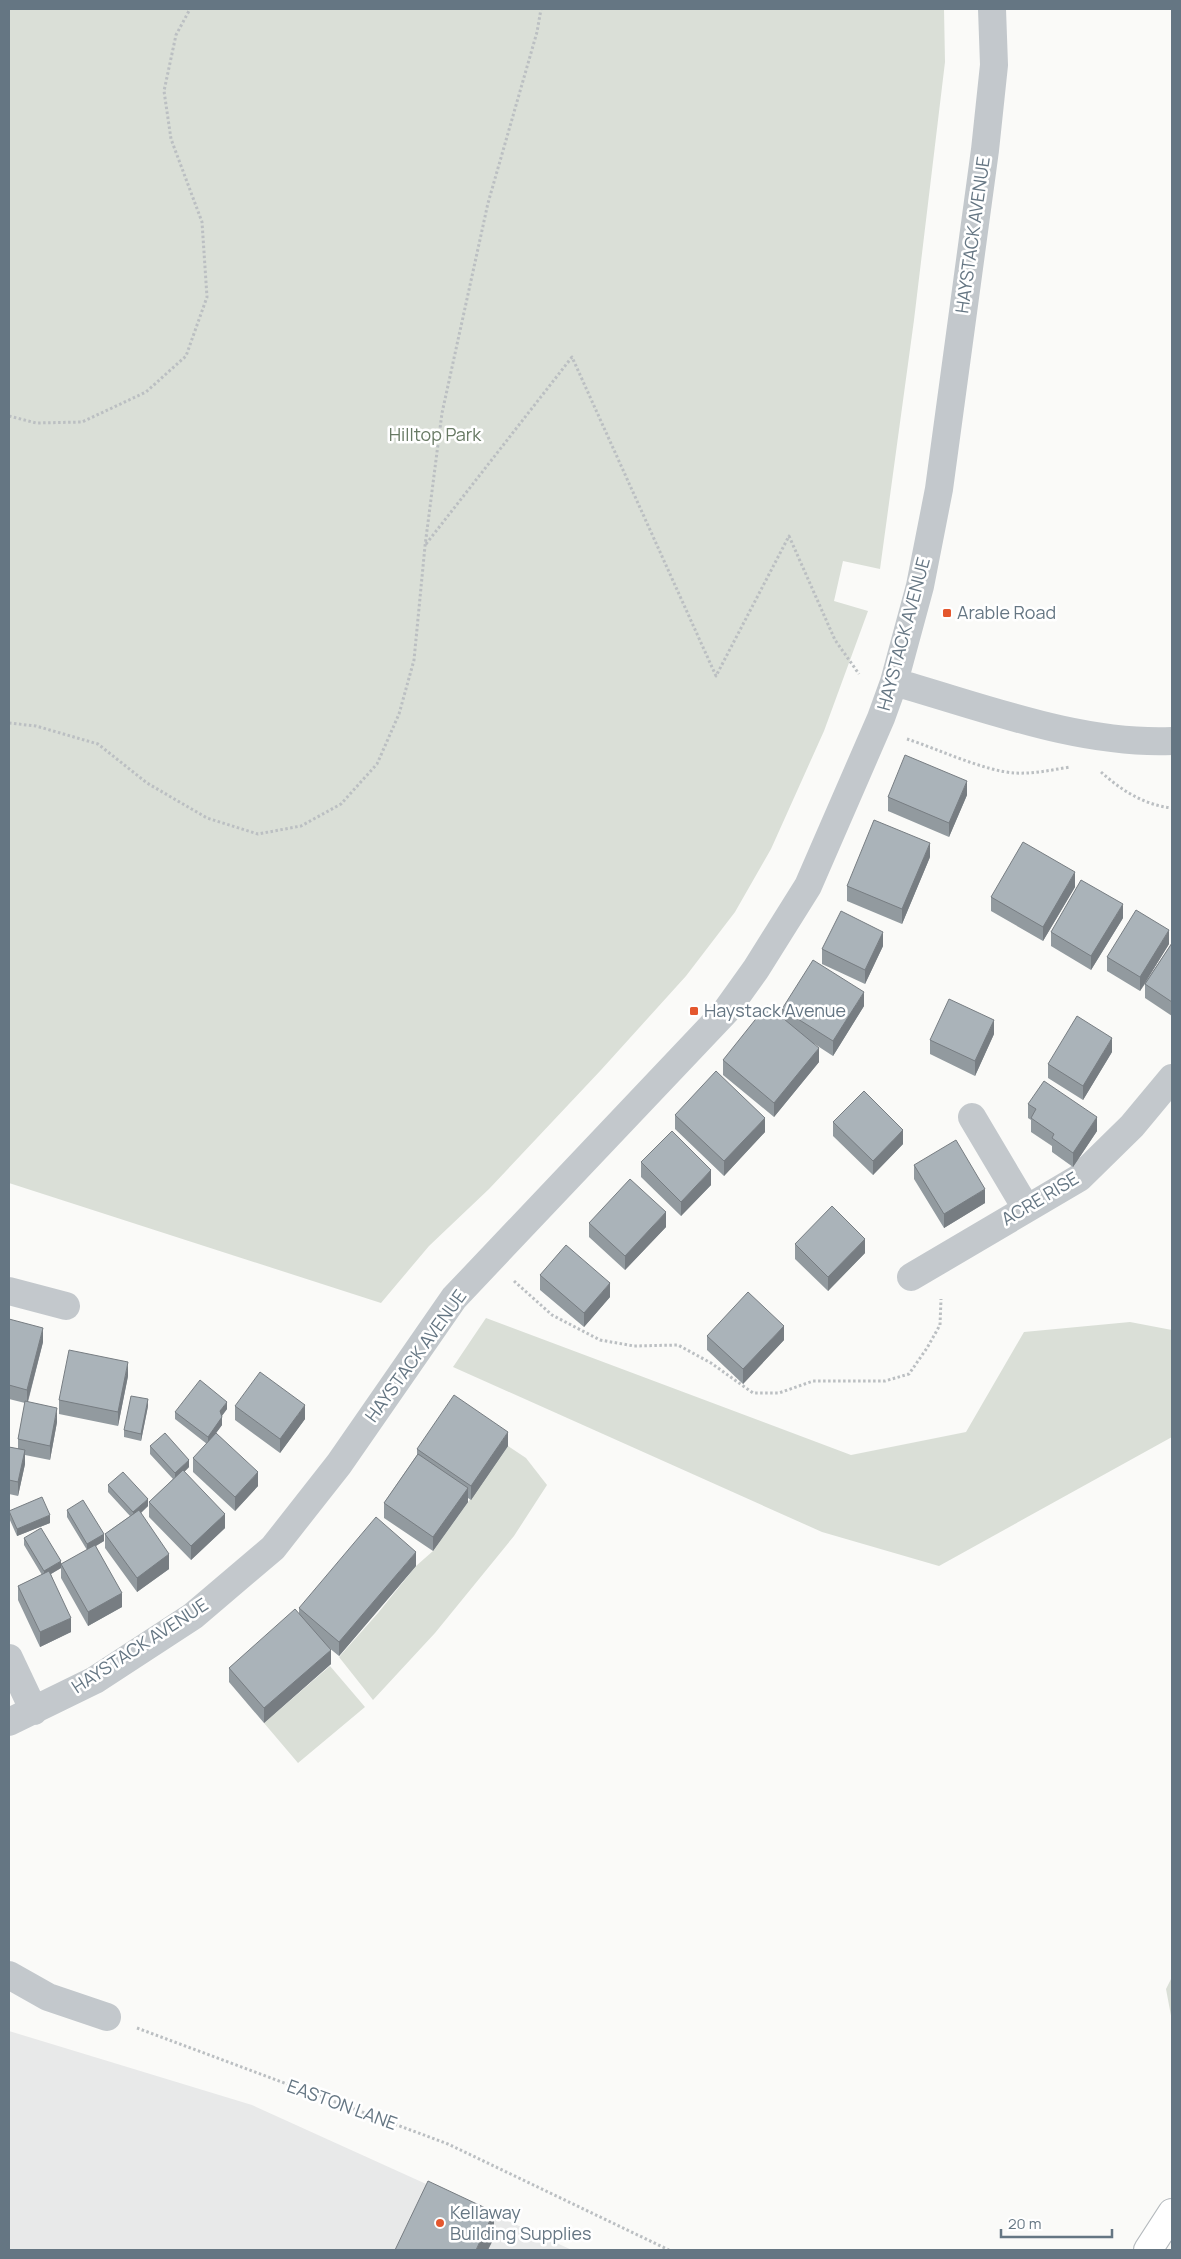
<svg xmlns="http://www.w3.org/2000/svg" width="1181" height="2259" viewBox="0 0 1181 2259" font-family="Manrope,sans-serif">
	<rect width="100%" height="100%" fill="#fafaf8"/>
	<path fill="#e8e9e9" d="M9,2031L252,2105L572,2250H9Z"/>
	<path fill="#dadfd7" d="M9,9H944L945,62L914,320L880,569L843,561L834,601L868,611L824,731L771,849L735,912L686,976L601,1070L489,1189L429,1246L381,1303L9,1183Z
		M486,1318L851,1455L966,1432L1024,1332L1130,1322L1172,1330V1437L939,1566L822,1532L453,1367Z
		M508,1446L526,1458L547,1485L514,1536L435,1633L373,1700L339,1657L378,1613L416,1566L433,1551Z
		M330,1666L365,1707L298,1763L264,1723Z
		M1172,1977V2021L1166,1989Z"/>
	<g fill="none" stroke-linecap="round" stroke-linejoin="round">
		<defs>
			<path id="highway" d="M1148,2250L1172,2213"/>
		</defs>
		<use href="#highway" stroke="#b4b9bd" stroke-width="30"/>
		<path stroke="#bbbfc2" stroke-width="3" stroke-dasharray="2.5 2.5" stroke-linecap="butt" d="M9,416L36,423L82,422L146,392L186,356L207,297L202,222L171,139L164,91L176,35L190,9
			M426,544L572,357L716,676L789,536L835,640L859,674
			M9,723L36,726L98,744L147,783L207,818L258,834L301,826L341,804L377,764L399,714L414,660L425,546L442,413L488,203L537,32L541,9
			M907,739C938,749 984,771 1015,773C1034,774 1051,770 1070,767
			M1101,772C1121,790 1144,805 1172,808
			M514,1281L552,1315L600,1340L634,1346L678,1345L711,1363L753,1393H779L813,1381H885L909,1374L927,1348L940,1325L941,1299
			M137,2028L448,2144L669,2250"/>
		<path stroke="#c3c8cc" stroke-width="28" d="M894,682C983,707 1079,745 1172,741
			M972,1117L1026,1208
			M911,1277L1079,1178L1132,1126L1172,1078
			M9,1291L66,1306
			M9,1658L34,1711
			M9,1722L95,1680L193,1616L273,1548L339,1464L454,1298L726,1011L756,969L808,886L881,718L894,682L920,586L939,489L985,150L994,65L992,9
			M9,1975L48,1997L107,2017"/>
		<use href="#highway" stroke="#fff" stroke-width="28"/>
	</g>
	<path fill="#929a9f" d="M967,795L949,837L888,811V797Z
		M930,857L902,924L847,901V886Z
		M1075,887L1043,941L991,911V897Z
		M1123,918L1091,970L1051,946V932Z
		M1172,943V1016L1145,998V984L1140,991L1107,971V957L1169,944L1145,983Z
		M883,946L865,984L822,964V949Z
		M864,1006L833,1056L813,1043L819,1062L774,1117L723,1075V1060L782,1017V1009Z
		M994,1034L975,1076L930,1054V1040Z
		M1112,1052L1083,1100L1048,1078V1064Z
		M1028,1104L1097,1131L1073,1167L1052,1152V1146L1031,1132V1120L1028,1118Z
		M675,1115L765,1132L724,1176L675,1129Z
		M833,1122L903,1144L873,1175L833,1136Z
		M641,1162L711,1185L681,1216L641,1177Z
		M914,1165L985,1203L944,1228L914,1179Z
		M589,1223L666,1227L625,1270L589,1237Z
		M795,1244L865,1253L828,1291L795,1259Z
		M540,1275L610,1297L584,1327L540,1290Z
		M9,1319L43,1342L28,1402L57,1422L50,1460L25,1455V1464L18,1496L9,1494V1447L18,1449V1439L25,1403L9,1399Z
		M707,1336L784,1340L743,1384L707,1350Z
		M128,1376L118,1426L59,1414V1400Z
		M148,1406L141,1441L124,1437V1430Z
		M235,1406L305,1419L280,1453L235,1420Z
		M227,1409L222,1416V1425L213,1437L258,1486L235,1511L193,1472V1458L207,1444L175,1419V1412Z
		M150,1446L189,1467L184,1472L225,1528L191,1560L149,1517V1502L173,1479L150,1454Z
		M508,1446L471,1500L468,1498V1502L433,1551L384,1518V1503L417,1455V1449Z
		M108,1485L148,1506L141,1513L169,1569L137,1592L105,1548V1534L130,1516L108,1492Z
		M67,1510L104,1541L96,1546L122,1607L88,1626L61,1578V1564L87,1550L67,1517Z
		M9,1511L50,1523L17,1536L9,1518Z
		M24,1538L61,1568L51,1574L71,1632L40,1647L18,1600V1586L42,1575L24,1545Z
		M416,1566L339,1656L328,1647L331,1664L264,1723L229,1682V1668L299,1614V1608Z"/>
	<path fill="#777d82" d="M967,781V795L949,837V823Z
		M930,843V857L902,924V909Z
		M1075,872V887L1043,941V927Z
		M1123,904V918L1091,970V956Z
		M1169,930V944L1140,991V977Z
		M883,932V946L865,984V970Z
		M864,992V1006L833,1056V1041Z
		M994,1020V1034L975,1076V1061Z
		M1112,1038V1052L1083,1100V1086Z
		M819,1048V1062L774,1117V1103Z
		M1097,1117V1131L1073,1167V1153Z
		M765,1118V1132L724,1176V1161Z
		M903,1130V1144L873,1175V1161Z
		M711,1170V1185L681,1216V1202Z
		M985,1189V1203L944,1228V1214Z
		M666,1212V1227L625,1270V1256Z
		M865,1239V1253L828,1291V1277Z
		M610,1283V1297L584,1327V1313Z
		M784,1326V1340L743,1384V1369Z
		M43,1328V1342L27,1404V1390Z
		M128,1362V1376L118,1426V1412Z
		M148,1399V1406L141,1441V1434Z
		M227,1402V1409L220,1418V1411Z
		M305,1405V1419L280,1453V1439Z
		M57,1408V1422L50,1460V1446Z
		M222,1417V1425L208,1444V1437Z
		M508,1432V1446L471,1500V1486Z
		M25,1450V1464L18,1496V1482Z
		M189,1460V1467L175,1481V1473Z
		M258,1472V1486L235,1511V1497Z
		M468,1488V1502L433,1551V1537Z
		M148,1499V1506L133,1520V1512Z
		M225,1514V1528L191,1560V1546Z
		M50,1515V1523L17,1536V1529Z
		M104,1534V1541L87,1551V1544Z
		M416,1552V1566L339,1656V1642Z
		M169,1554V1569L137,1592V1578Z
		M61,1561V1568L44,1578V1571Z
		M122,1593V1607L88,1626V1612Z
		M71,1618V1632L40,1647V1632Z
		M331,1650V1664L264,1723V1708Z
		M494,2212V2238L488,2250H476Z"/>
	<path fill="#aab3b9" stroke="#777d82" d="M905,755L967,781L949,823L888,797Z
		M874,820L930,843L902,909L847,886Z
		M1023,842L1075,872L1043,927L991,897Z
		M1081,880L1123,904L1091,956L1051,932Z
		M1136,910L1169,930L1140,977L1107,957Z
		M841,911L883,932L865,970L822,949Z
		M1172,943V1002L1145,984Z
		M813,960L864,992L833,1041L782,1009Z
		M949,999L994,1020L975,1061L930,1040Z
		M767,1005L819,1048L774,1103L723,1060Z
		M1077,1016L1112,1038L1083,1086L1048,1064Z
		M716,1071L765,1118L724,1161L675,1115Z
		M1044,1081L1097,1117L1073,1153L1052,1138L1054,1134L1031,1118L1036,1109L1028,1104Z
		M864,1091L903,1130L873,1161L833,1122Z
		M672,1131L711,1170L681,1202L641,1162Z
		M956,1140L985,1189L944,1214L914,1165Z
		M630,1179L666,1212L625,1256L589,1223Z
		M832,1206L865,1239L828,1277L795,1244Z
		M566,1245L610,1283L584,1313L540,1275Z
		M748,1292L784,1326L743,1369L707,1336Z
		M9,1319L43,1328L27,1390L9,1385Z
		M69,1350L128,1362L118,1412L59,1400Z
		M260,1372L305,1405L280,1439L235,1406Z
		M200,1380L227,1402L220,1411L222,1417L208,1437L175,1412Z
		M454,1395L508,1432L471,1486L417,1449Z
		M131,1396L148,1399L141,1434L124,1430Z
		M25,1401L57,1408L50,1446L18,1439Z
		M165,1433L189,1460L175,1473L150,1446Z
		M216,1433L258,1472L235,1497L193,1458Z
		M9,1447L25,1450L18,1482L9,1480Z
		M418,1454L468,1488L433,1537L384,1503Z
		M183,1470L225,1514L191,1546L149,1502Z
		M123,1472L148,1499L133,1512L108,1485Z
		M42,1497L50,1515L17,1529L9,1511Z
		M83,1500L104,1534L87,1544L67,1510Z
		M139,1510L169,1554L137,1578L105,1534Z
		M376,1517L416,1552L339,1642L299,1608Z
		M41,1528L61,1561L44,1571L24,1538Z
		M95,1545L122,1593L88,1612L61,1564Z
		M49,1571L71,1618L40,1632L18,1586Z
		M295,1609L331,1650L264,1708L229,1668Z
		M428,2181L494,2212L476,2250H395Z"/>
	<g fill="#e4572e" stroke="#fff" stroke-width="2">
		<rect x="942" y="608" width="10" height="10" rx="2.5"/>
		<rect x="689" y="1006" width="10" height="10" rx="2.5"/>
		<circle cx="440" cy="2223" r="5"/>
	</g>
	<g text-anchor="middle" stroke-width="5" stroke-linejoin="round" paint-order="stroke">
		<g font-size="18" fill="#657683" stroke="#fff">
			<text transform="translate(973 235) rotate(-82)" y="6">HAYSTACK AVENUE</text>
			<text transform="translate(904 634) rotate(-75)" y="6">HAYSTACK AVENUE</text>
			<text transform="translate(1040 1199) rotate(-31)" y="6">ACRE RISE</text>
			<text transform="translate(416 1356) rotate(-54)" y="6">HAYSTACK AVENUE</text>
			<text transform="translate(140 1646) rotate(-33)" y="6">HAYSTACK AVENUE</text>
			<text transform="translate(342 2105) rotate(20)" y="6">EASTON LANE</text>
		</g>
		<g font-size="18" fill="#687a64" stroke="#fff">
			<text x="435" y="441">Hilltop Park</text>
		</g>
		<g font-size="18" fill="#657683" stroke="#fff" text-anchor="start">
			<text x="957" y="619">Arable Road</text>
			<text x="704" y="1017">Haystack Avenue</text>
			<text x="450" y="2219">Kellaway<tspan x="450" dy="21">Building Supplies</tspan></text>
		</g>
	</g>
	<rect width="1181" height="2259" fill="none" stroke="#657683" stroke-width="20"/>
	<path d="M1001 2229v8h111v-8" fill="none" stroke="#657683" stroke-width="2.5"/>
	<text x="1008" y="2229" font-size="15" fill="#657683" stroke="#ffffff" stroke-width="4" paint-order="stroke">20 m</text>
</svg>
